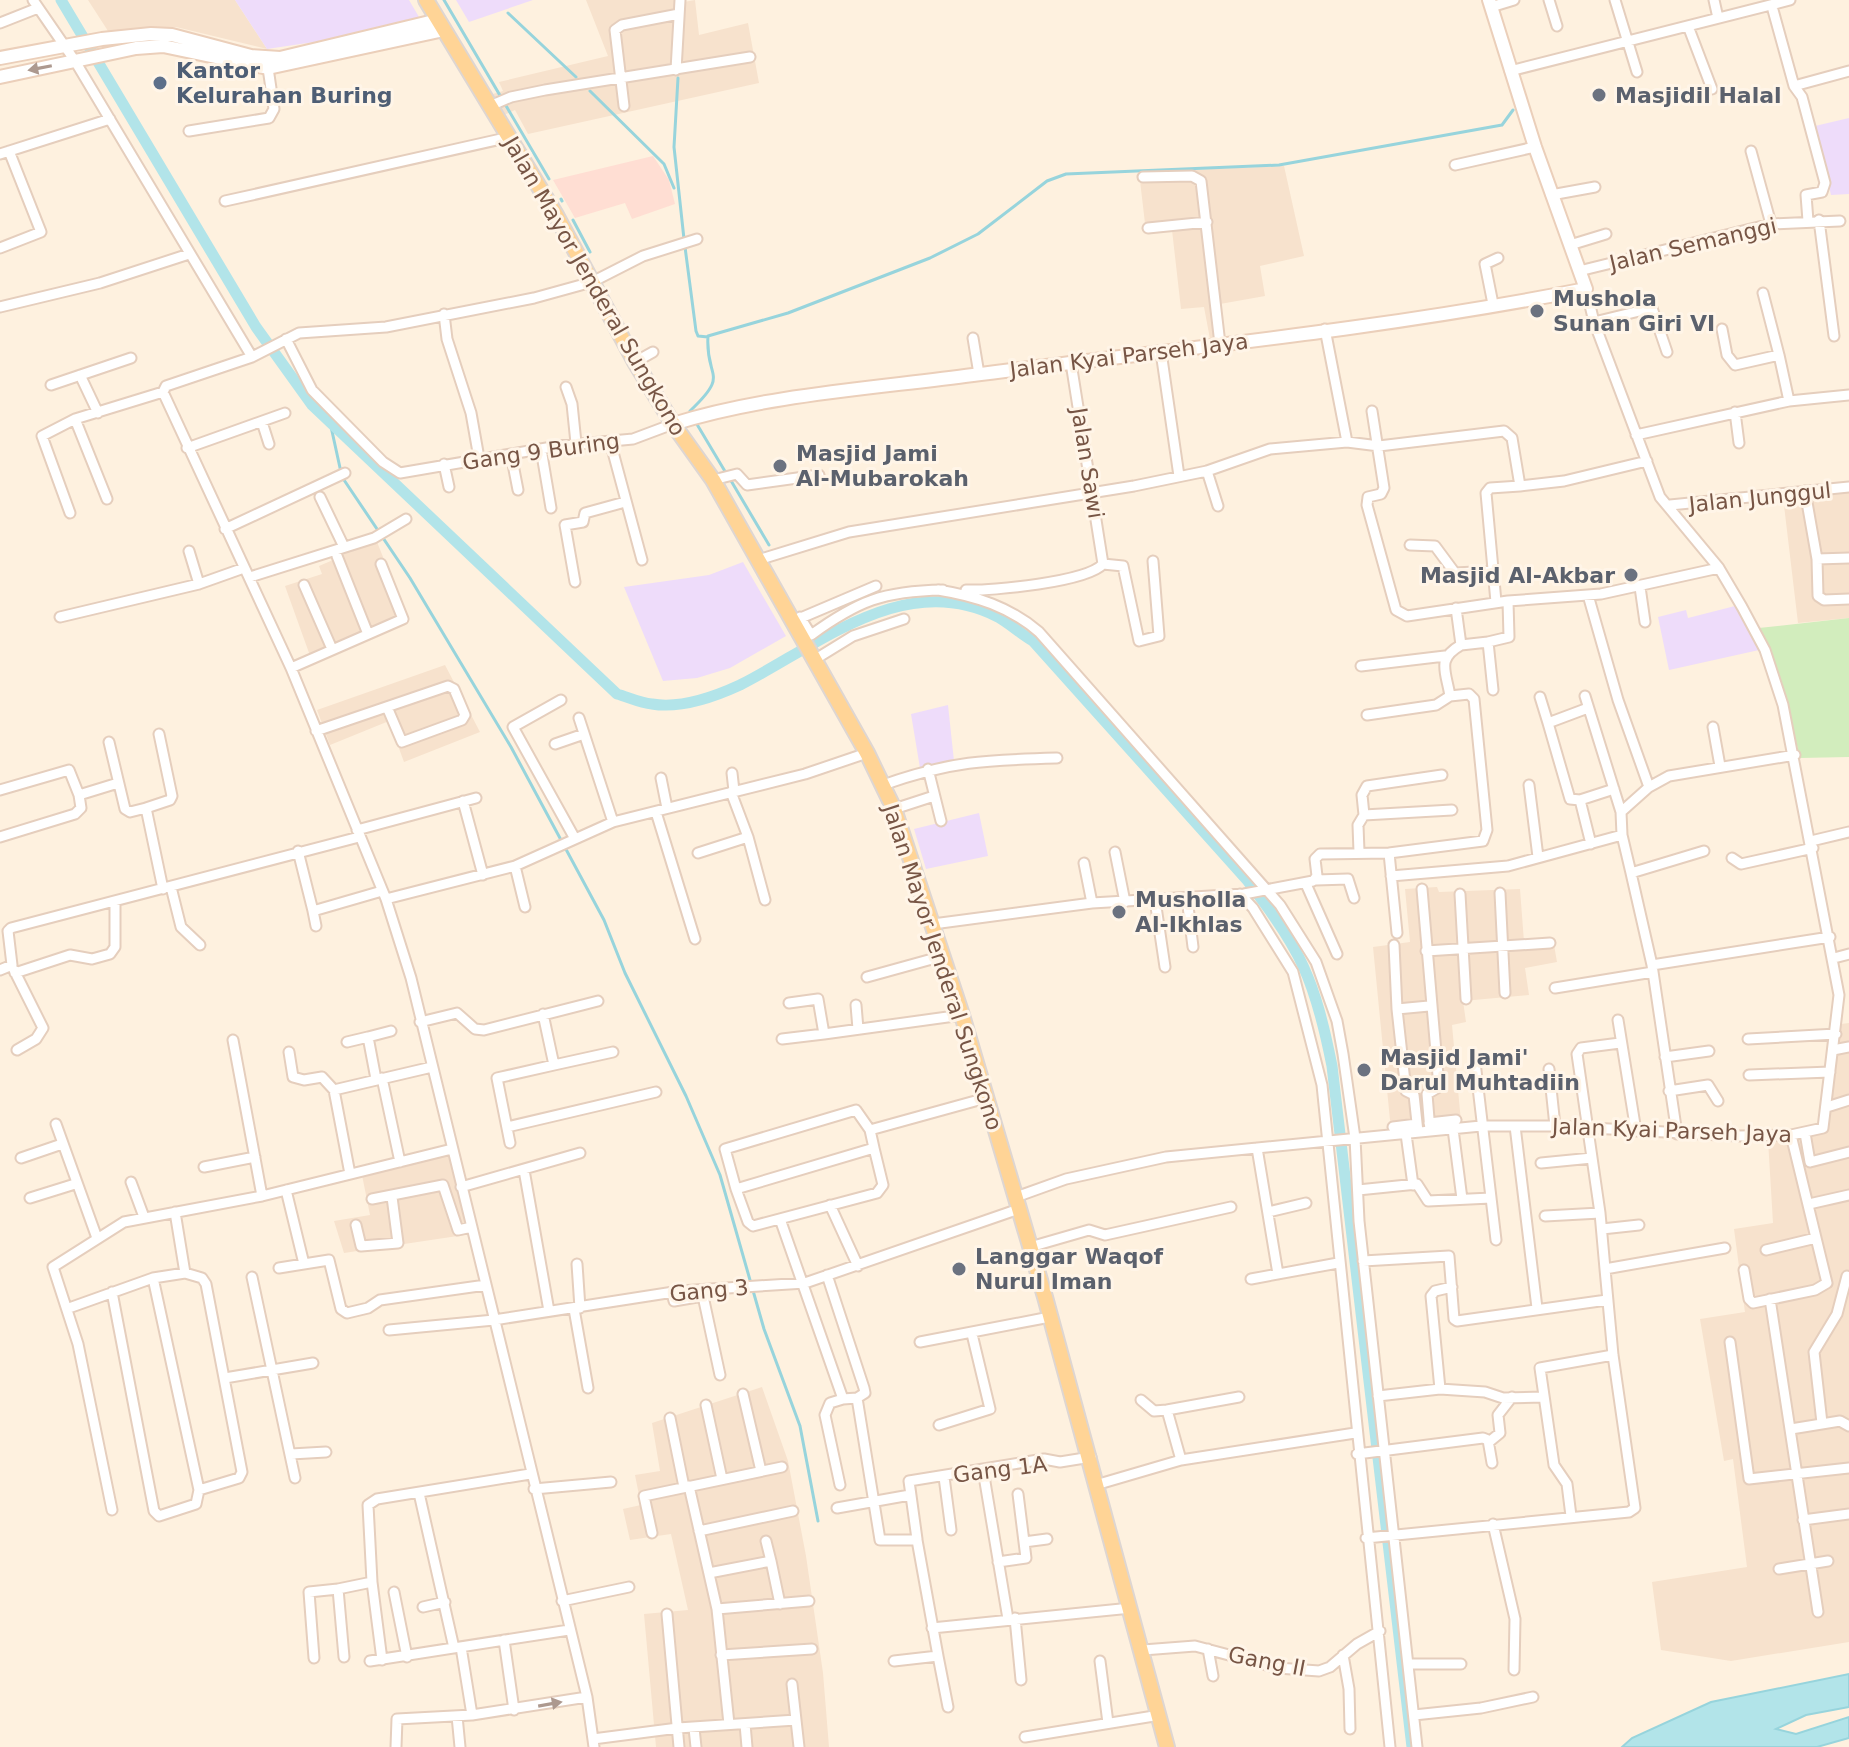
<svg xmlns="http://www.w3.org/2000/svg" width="1849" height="1747" viewBox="0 0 1849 1747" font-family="'DejaVu Sans',sans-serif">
	<rect width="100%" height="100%" fill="#fef1df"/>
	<path fill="#f7e2cd" d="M88,0H235L267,49L176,27L108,31Z
		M586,0H678V3L695,0L699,35L748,23L759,83L528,134L515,110L504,115L493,94L503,91L499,82L608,56Z
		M1284,166L1304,256L1260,266L1265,296L1220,304L1224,337L1210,339L1204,307L1181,309L1172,230L1146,232L1139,172Z
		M1849,492V618L1798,623L1783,497Z
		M377,542L409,622L313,664L285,586L322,574L319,566L333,560L332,555Z
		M445,665L480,732L404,762L389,721L330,745L317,710Z
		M1437,887L1439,892L1520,889L1524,942L1553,939L1557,962L1525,968L1529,995L1463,1001L1466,1022L1452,1025L1461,1122L1391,1130L1373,947L1410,942L1405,889Z
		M1849,1023V1642L1731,1661L1661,1650L1652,1582L1747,1567L1733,1459L1724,1461L1700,1319L1745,1312L1734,1229L1773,1223L1768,1140L1801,1139L1828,1131L1841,1024Z
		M451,1153L471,1234L344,1253L334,1221L370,1215L362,1175Z
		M762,1387L788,1461L806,1556L823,1673L829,1747H656L644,1614L688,1610L671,1534L630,1540L623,1509L641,1505L635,1475L660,1471L652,1423Z"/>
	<path fill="#ffded3" d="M653,156L669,180L675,204L632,219L625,203L575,218L553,180Z"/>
	<path fill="#eedcfa" d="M235,0H409L419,17L314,42L267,49Z
		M456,0H533L469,22Z
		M1849,118V194L1831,195L1815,126Z
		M743,562L786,636L730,668L697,678L663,681L624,587L709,575Z
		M1735,606L1759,650L1669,670L1658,617L1686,610L1688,618Z
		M948,705L954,761L920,768L911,714Z
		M979,813L988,856L926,869L914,829Z"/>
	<path fill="#d2edbd" d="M1849,618V757L1800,758L1787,704L1759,628Z"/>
	<path fill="#b2e4e9" stroke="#97d4dc" stroke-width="2" d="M1849,1674V1707L1806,1715L1776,1729L1796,1734L1849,1717V1738L1817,1747H1622L1632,1738L1711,1702Z"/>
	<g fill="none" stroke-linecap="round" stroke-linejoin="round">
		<path stroke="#97d4dc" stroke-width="3" d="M444,0L549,179
			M508,13L576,77
			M678,78L674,147L684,239
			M590,91L664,164L674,188
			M561,199L562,201
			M573,220L590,252
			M685,247L696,331L698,336L708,337
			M690,411C731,372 705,380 708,336L788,313L930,258L978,234L1047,181L1066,174L1279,165L1502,125L1513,110
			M695,421L726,473
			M330,422L342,477L410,578L511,747L604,920L625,973L686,1096L720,1175L764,1329L800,1426L818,1521
			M730,479L769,545"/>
		<path stroke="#b2e4e9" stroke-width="11" d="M61,0L256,327L312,405L617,694C628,697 640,703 652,704C681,709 714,697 740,685C819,645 905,569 998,617C1010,624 1021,634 1033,641L1247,880C1301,949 1315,980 1332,1066L1412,1747"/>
		<defs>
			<path id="street" d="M33,0L75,61L252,357
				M1549,0L1557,26
				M1615,0L1637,72
				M1714,0L1718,18
				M1491,7L1514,0
				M1773,10L1794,86
				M0,23L38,8
				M1688,26L1712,89
				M676,70L680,0
				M1510,71L1790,0
				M490,106L511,97L545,90L750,57
				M624,106L615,30L622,25L679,14
				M189,131L269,118L274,109L268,68
				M1751,151L1771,224
				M0,154L110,119
				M1455,165L1535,147
				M1143,177L1192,176L1201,181L1220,344
				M1551,195L1595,187
				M225,201L510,137
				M1819,220L1834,336
				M1808,221L1806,195L1822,192L1825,183L1802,97L1794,86L1849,71
				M1148,228L1207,222
				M1570,245L1606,234
				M0,248L41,232L9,151
				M1579,271L1771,224L1840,221
				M1763,293L1779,355
				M1493,304L1485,264L1498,258
				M0,307L100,283L189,254
				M444,314L447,339L471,413L479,458
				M1594,322L1652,308L1667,352
				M1325,329L1347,442
				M1722,329L1727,355L1735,365L1779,355L1789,401
				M973,338L979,374
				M286,339L312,390L383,462L400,473L558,446L633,439L673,424
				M1161,352L1179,476
				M635,362L653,352
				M1071,363L1103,564
				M80,375L98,413
				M51,385L131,358
				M566,387L572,404L576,443
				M1372,411L1384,488L1381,494L1368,497L1367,505L1396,610L1407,616L1508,601L1509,637L1488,642L1493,690
				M1735,412L1739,443
				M75,419L107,499
				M262,422L269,444
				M1636,435L1789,401L1849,395
				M610,441L642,560
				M187,448L285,413
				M541,449L551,508
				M511,454L518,490
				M444,464L449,487
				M1207,471L1218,506
				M713,480L737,474L747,485L819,475
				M1805,491L1817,559L1818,596L1824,600L1849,599
				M320,497L344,547
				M1670,505L1849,487
				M70,513L42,436L75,419L163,392
				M225,529L345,473
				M1410,545L1435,546L1455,573L1494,571
				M189,551L199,584
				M337,556L368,634
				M1817,559L1849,558
				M758,560L849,532L1134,486L1207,471L1270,449L1347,442L1379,446L1504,431L1512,438L1520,486L1564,481L1647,461
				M250,577L374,538L406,519
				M575,582L565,525L583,522L585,513L625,502
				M304,585L332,649
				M1640,587L1645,622
				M938,590C976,596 1010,607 1039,632L1280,905L1316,962L1337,1021L1343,1054L1355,1138L1359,1221L1417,1747
				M966,590C992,591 1087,582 1103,564L1123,566L1139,641L1159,636L1153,561
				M1588,595L1618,700L1649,787
				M1508,601L1601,594L1719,568
				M1496,602L1486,493L1490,488L1520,486
				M1456,608L1461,645L1488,642
				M60,617L199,584L244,568
				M800,617L811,635C858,601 883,591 943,590
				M796,620L876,586
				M814,660L853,636L904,619
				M1361,666L1445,656
				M291,668L403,619L381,564
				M1585,696L1621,812L1649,787L1669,776L1795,755
				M1540,697L1548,723L1588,708
				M561,700L513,727L574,837
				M1367,715L1436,705L1450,696
				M579,718L613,822
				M1548,723L1570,799L1580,800L1614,789
				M1713,727L1720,766
				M316,731L448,686L454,689L465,715L462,720L402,742L387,707
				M109,742L125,809L130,812L146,808L163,889
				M555,744L584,734
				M928,769L941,821
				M732,773L734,791
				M661,778L667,808
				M883,785C950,761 987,760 1057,758
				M1529,785L1538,857
				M0,790L69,770L79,795
				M1580,800L1591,844
				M463,801L483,875
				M146,808L170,800L172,796L159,734
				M894,809L934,796
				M656,812L695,939
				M1621,812L1622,835L1631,873
				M1364,815L1362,795L1367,786L1442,775
				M357,830L476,798
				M0,837L75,814L81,808L79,795L118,783
				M748,837L765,900
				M1811,841L1849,832
				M298,851L313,911L382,891
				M1115,852L1125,902
				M1359,852L1358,825L1364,815L1452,810
				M698,853L748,837L731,792
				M1389,853L1397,933
				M1732,858L1741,864L1813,848
				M1084,863L1092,903
				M515,866L525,907
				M1391,876L1508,866L1622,835
				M1316,880L1348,879L1354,898
				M1306,884L1337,954
				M171,887L181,927L200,945
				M1422,889L1439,1087L1427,1094L1430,1131
				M1500,893L1505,993
				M1240,894L1253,908L1293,972L1322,1085L1390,1747
				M1460,894L1466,999
				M1187,898L1193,947
				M386,899L515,866L613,822L805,774L867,753
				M1155,900L1165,967
				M313,911L316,926
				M933,924L1092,903L1244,894L1313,881L1317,876L1315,859L1320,854L1389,853L1483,841L1487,830L1474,699L1469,694L1450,696C1446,671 1436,659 1461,645
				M1394,945L1397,1009
				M1426,951L1550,943
				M1834,958L1849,954
				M1652,965L1830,937
				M0,970L12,965L8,931L11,928L359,837
				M14,970L43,1028L36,1039L17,1050
				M15,973L70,955L92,959L110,954L115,947V901
				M867,977L943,956
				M1555,988L1653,972
				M789,1003L818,999L824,1034L962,1015
				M856,1005L858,1029
				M543,1014L554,1065L613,1052
				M1618,1020L1636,1131
				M420,1022L457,1013L475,1029L484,1030L598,1001
				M782,1039L824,1034
				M1748,1039L1836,1034
				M233,1040L262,1196
				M347,1042L368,1037
				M1620,1043L1581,1048L1577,1054L1600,1213L1605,1269L1725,1248
				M1833,1050L1849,1047
				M289,1052L293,1077L304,1080L322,1077L334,1090
				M1665,1057L1709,1051
				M1475,1062L1496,1240
				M1549,1069L1555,1126
				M1749,1075L1830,1072
				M382,1078L400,1162
				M376,1079L368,1037L391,1031
				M1669,1091L1708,1085L1718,1101
				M1827,1107L1849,1100
				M1429,1123L1456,1120
				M56,1124L97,1238
				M1515,1126L1537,1308
				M507,1127L656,1092
				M1393,1127L1417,1124
				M1453,1129L1462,1199
				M870,1130L856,1110L725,1149L736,1189L874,1148L870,1130L986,1098
				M1418,1132L1414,1095L1406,1091L1397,1009L1429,1006
				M1805,1133L1810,1162L1849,1152
				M1406,1134L1413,1185
				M1677,1134L1652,965L1631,873L1704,851
				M510,1143L497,1078L554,1065
				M1257,1148L1278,1274
				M21,1158L62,1144
				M1541,1163L1592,1158
				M204,1167L255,1157
				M524,1170L549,1311
				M350,1174L334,1090L432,1067
				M131,1182L144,1217
				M461,1187L580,1153
				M736,1189L748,1222L753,1226L877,1193L883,1185L874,1148
				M286,1190L304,1264
				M1358,1190L1417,1184L1428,1201L1491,1198
				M1016,1197L1066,1179L1166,1157L1481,1126H1555L1738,1136L1791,1135L1823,1128L1839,995L1783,705L1765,650L1742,607L1719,568L1660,497L1594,322L1586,289
				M30,1198L75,1184
				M372,1199L443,1185L458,1230L472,1227
				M1809,1204L1849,1195
				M830,1205L858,1266
				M1268,1212L1306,1203
				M1545,1216L1600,1213
				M780,1219L843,1399L857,1398
				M356,1225L361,1246L398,1243L392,1197
				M1602,1229L1639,1225
				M1030,1247L1089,1230L1105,1235L1231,1207
				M1766,1250L1816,1238
				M1363,1261L1449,1256L1454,1319L1457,1321L1607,1300
				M577,1264L580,1308
				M279,1268L329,1260L341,1309L347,1313L368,1308L380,1300L486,1285
				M1744,1270L1749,1299L1753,1303L1815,1290L1827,1283L1791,1135
				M185,1273L202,1278L206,1284L242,1472L239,1478L199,1490
				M827,1275L864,1388L865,1393L857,1398L880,1540H917L938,1656L894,1661
				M252,1277L295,1478
				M1251,1279L1338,1263
				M112,1292L154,1511L159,1516L196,1504L199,1490L153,1278
				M672,1293L674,1301L703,1296L720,1375
				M1770,1299L1818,1612
				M69,1308L153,1278L185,1273L175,1212
				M574,1309L588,1388
				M389,1330L494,1320L680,1291L805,1283L1019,1209
				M920,1342L1050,1317
				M1730,1342L1749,1479L1849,1468
				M225,1378L313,1363
				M1440,1389L1431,1296L1435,1291L1452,1287
				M743,1394L761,1471
				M1378,1396L1440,1389L1485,1392L1503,1398L1543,1397
				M1141,1400L1154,1411L1167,1410
				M706,1405L722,1479
				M670,1418L684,1487
				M1822,1423L1814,1352L1837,1314L1847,1276
				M939,1425L990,1409L972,1334
				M1791,1429L1840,1421L1849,1426
				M1489,1442L1500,1433L1498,1415L1512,1397
				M291,1454L326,1452
				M1357,1454L1483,1438L1488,1440L1492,1463
				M1181,1460L1167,1410L1239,1397
				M983,1470L1008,1619
				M944,1477L951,1530
				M1099,1484L1181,1460L1355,1433
				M840,1485L825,1415L830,1403L843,1399
				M689,1486L717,1609L729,1724
				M534,1489L611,1482
				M419,1493L454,1648
				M837,1508L910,1495
				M112,1510L78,1344L53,1267L124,1222L262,1196L452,1149
				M1571,1516L1567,1484L1554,1465L1540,1368L1613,1355
				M1803,1520L1849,1514
				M1493,1524L1515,1619L1514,1670
				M699,1531L793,1511
				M652,1533L644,1496L782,1467
				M1366,1538L1629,1512L1635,1508L1613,1355L1605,1269
				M917,1539L909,1481L1044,1459L1060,1462L1091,1457
				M766,1541L771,1561
				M1024,1542L1047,1539
				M998,1562L1026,1558L1018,1494
				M1779,1569L1828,1561
				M709,1573L771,1561L780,1604
				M394,1592L407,1657
				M562,1601L629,1587
				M423,1607L445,1602
				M717,1609L809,1601
				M667,1614L679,1747
				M1015,1618L1021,1680
				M932,1628L1131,1608
				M504,1640L514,1710
				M461,1647L472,1715
				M1208,1649L1213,1676
				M1143,1650L1195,1646L1278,1668L1319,1671L1330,1667L1357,1644L1380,1631
				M721,1655L812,1649
				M1343,1655L1349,1689L1350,1729
				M938,1656L948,1707
				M344,1657L338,1589L372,1582
				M314,1658L309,1592L338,1589
				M382,1660L372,1582L368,1505L377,1499L530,1474
				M370,1661L569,1630
				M1100,1661L1108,1723
				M1409,1664H1461
				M792,1684L799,1747
				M1414,1715L1481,1708L1533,1697
				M457,1716L460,1747
				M745,1724L747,1747
				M694,1728L696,1747
				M1025,1737L1160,1715
				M593,1739L678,1728L796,1720
				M396,1747L397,1719L472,1715L587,1697
				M594,1747L587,1697L411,978L386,899L291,668L163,392L166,386L252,357L299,333L386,327L534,298L592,282L643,256L697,239"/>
			<path id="secondary" d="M0,58L102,39L151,34L172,35L251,56L280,58L438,20
				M0,77L136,48L163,46L268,68L444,30
				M673,424C764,395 877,388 973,375C1177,349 1384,329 1586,289L1535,147L1489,0"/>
			<path id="primary" d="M426,0L556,215L635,362L673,424L713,480L867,753L894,809L962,1015L1045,1297L1167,1747"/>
		</defs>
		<use href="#street" stroke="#e5cebd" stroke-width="13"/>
		<use href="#secondary" stroke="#ebcfba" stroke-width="16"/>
		<use href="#primary" stroke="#ded6d2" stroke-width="18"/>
		<use href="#street" stroke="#fff" stroke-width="9"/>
		<use href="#secondary" stroke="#fff" stroke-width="12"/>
		<use href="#primary" stroke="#ffd496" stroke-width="14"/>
	</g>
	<defs><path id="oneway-solid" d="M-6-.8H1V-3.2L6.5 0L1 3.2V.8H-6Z" transform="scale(2)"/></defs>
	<g fill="#ad998f">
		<use href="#oneway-solid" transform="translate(40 68) rotate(169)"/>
		<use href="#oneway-solid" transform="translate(550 1704) rotate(-10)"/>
	</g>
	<circle fill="#5c6f8a" stroke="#fff5e8" stroke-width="3" cx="160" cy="83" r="8"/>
	<g fill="#6b7280" stroke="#fff5e8" stroke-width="3">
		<circle cx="1599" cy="95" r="8"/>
		<circle cx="1537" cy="311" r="8"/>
		<circle cx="780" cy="466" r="8"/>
		<circle cx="1631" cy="575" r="8"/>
		<circle cx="1119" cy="912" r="8"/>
		<circle cx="1364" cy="1070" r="8"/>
		<circle cx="959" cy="1269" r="8"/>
	</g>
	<g text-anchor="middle" stroke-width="6" stroke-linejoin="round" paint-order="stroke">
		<g font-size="22" font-weight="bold" fill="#4e5e75" stroke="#fff5e8" text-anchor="start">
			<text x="176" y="78">Kantor<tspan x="176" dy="25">Kelurahan Buring</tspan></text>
		</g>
		<g font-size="22" font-weight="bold" fill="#5b616d" stroke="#fff5e8" text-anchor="start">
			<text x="1615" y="103">Masjidil Halal</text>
			<text x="1553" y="306">Mushola<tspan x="1553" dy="25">Sunan Giri VI</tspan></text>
			<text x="796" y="461">Masjid Jami<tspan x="796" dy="25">Al-Mubarokah</tspan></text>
			<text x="1615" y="583" text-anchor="end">Masjid Al-Akbar</text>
			<text x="1135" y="907">Musholla<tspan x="1135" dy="25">Al-Ikhlas</tspan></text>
			<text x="1380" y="1065">Masjid Jami'<tspan x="1380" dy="25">Darul Muhtadiin</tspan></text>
			<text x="975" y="1264">Langgar Waqof<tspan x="975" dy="25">Nurul Iman</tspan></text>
		</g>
		<g font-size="22" fill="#775545" stroke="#fff5e8">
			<text transform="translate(1693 244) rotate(-13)" y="8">Jalan Semanggi</text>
			<text transform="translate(595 286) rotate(60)" y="8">Jalan Mayor Jenderal Sungkono</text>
			<text transform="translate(1129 355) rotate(-7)" y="8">Jalan Kyai Parseh Jaya</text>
			<text transform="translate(541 451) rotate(-8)" y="8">Gang 9 Buring</text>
			<text transform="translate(1088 463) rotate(81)" y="8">Jalan Sawi</text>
			<text transform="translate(1760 497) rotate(-6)" y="8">Jalan Junggul</text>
			<text transform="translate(943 967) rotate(72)" y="8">Jalan Mayor Jenderal Sungkono</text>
			<text transform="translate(1672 1130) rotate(2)" y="8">Jalan Kyai Parseh Jaya</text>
			<text transform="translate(709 1290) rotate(-5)" y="8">Gang 3</text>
			<text transform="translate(1000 1469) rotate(-7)" y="8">Gang 1A</text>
			<text transform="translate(1267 1661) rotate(11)" y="8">Gang II</text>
		</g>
	</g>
</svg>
